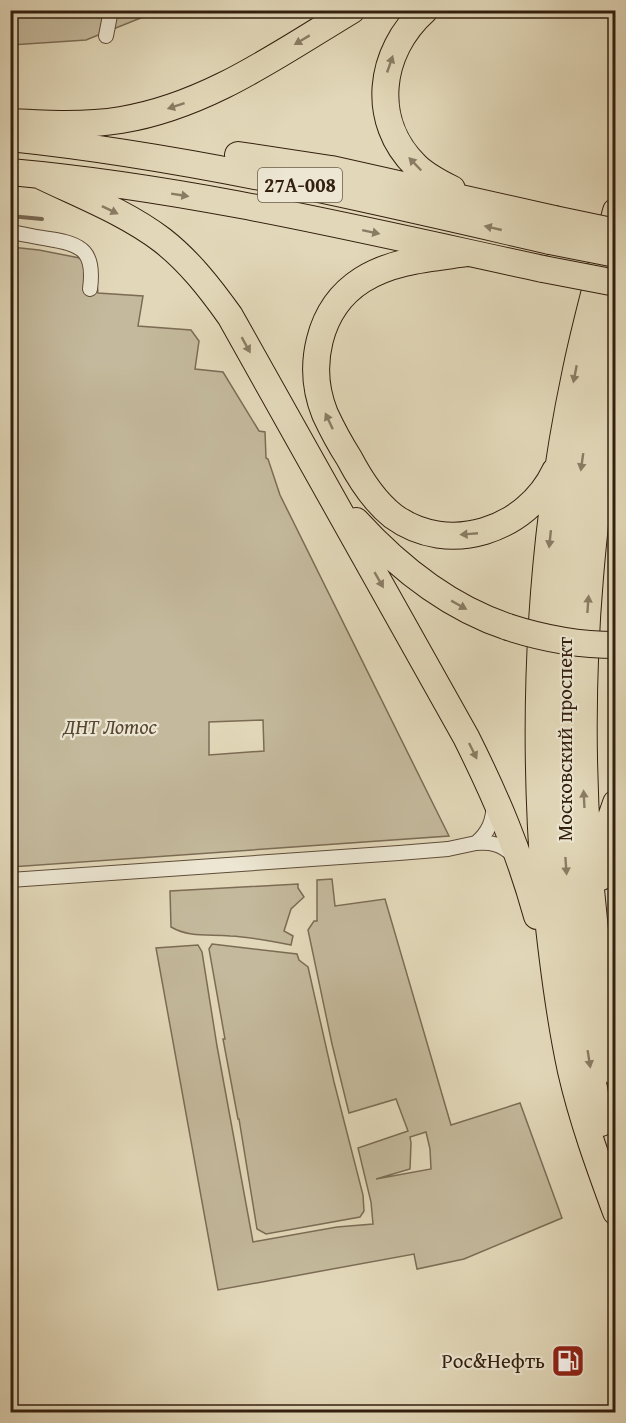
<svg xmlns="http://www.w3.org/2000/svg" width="626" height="1423" viewBox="0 0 626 1423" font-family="'Gentium Book Plus',serif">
	<rect width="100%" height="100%" fill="#e2d8b9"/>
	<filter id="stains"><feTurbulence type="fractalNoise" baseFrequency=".00333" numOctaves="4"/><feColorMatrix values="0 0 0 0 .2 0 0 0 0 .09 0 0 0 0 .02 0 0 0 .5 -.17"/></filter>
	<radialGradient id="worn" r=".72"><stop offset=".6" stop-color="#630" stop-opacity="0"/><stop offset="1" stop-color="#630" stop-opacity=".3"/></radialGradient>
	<path fill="#c4b99c" stroke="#7c6c55" stroke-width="1.5" fill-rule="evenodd" d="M11,11H158L86,40L11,45Z
		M11,247L39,250L95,261L98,293L143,296L138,326L191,330L199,341L195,369L223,372L259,431L265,432L266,458L268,459L280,495L449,836L11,867ZM263,720L264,751L209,755V722Z
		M332,879L335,906L385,899L451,1125L520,1103L562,1218L464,1259L417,1269L414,1254L218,1290L156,948L198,945L202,952L217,1046L253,1242L337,1227L373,1224L371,1202L358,1148L408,1131L396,1099L349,1113L332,1044L308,930L314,921H317V880ZM426,1132L430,1149L431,1169L376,1179L410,1169L411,1143L410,1137Z
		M298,884V888L304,897L291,909L284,931L293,936L291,945C271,941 251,937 230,936C209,934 190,938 171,927L170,891Z
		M212,944L297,954L299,960L308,967L334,1082L363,1195L364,1211L360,1217L266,1234L257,1229L239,1119H238L223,1039H225L209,949Z"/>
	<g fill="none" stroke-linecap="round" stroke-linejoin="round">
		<path stroke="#786852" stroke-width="4" d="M10,216L42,219"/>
		<defs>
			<path id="street" d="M106,36L111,10
				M10,232C23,234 36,237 49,239C83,244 95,252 90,289
				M494,804C493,821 489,832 476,843C492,842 501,844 513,855
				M10,880L399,853L448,849L476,843"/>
			<path id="highway" d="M425,10C378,52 370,121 416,166C426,176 440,183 452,189
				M11,122C47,124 85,126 121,120C207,106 279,54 352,10
				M10,138C193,157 371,200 550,241
				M238,155L331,169L554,219
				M10,172C191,188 367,231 543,269
				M39,175C80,195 125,212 162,240C189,261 210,288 230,316L466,737C496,797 519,851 537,916
				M616,211C602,264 587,317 576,370C540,540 531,716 545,889C551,950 558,1011 571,1071C582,1119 599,1166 616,1212
				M468,253C433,258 393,260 362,280C318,308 306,367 325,414C332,429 340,444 349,458C360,479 374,501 393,516C449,557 527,530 555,471
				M616,397C602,456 595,517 590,577C580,695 582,812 595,930C600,978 606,1026 616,1073
				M356,521C398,567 448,607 508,627
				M601,877L608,826L616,803
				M601,1123C589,1068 581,1012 575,957C548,735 563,511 616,294"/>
		</defs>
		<use href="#street" stroke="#5f4d39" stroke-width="16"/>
		<use href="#highway" stroke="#331f0e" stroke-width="28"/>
		<use href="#street" stroke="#ece6d2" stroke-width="14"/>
		<use href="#highway" stroke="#e2d8b9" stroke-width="26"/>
		<defs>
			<path id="highway-bridge" d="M554,219L616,232
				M550,241L616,254
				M543,269L616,283
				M508,627C542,638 579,645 616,645"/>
		</defs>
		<use href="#highway-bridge" stroke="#331f0e" stroke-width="28" stroke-linecap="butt"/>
		<use href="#highway-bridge" stroke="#e2d8b9" stroke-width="26"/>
	</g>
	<defs><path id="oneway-solid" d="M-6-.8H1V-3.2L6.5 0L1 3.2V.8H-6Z" transform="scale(1.5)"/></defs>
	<g fill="#8a7c64">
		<use href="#oneway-solid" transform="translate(302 40) rotate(149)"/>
		<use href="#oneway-solid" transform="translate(390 64) rotate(-71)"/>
		<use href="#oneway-solid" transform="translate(176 106) rotate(162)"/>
		<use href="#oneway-solid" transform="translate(415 164) rotate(-134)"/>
		<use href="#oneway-solid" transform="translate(180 195) rotate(9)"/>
		<use href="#oneway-solid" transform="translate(110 210) rotate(26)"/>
		<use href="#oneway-solid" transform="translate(493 228) rotate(-167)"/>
		<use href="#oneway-solid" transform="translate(371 232) rotate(12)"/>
		<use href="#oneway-solid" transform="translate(246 345) rotate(61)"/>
		<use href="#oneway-solid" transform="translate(575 374) rotate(101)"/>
		<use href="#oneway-solid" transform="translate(329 421) rotate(-115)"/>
		<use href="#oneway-solid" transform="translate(582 462) rotate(98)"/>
		<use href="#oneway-solid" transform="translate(469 534) rotate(175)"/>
		<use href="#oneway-solid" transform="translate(550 539) rotate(96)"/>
		<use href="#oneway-solid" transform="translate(379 580) rotate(60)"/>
		<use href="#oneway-solid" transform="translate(588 604) rotate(-86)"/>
		<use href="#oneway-solid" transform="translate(459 605) rotate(29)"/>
		<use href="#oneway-solid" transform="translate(473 751) rotate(64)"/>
		<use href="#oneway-solid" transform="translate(584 799) rotate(-93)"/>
		<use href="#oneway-solid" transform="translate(566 866) rotate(86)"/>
		<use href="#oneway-solid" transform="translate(589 1059) rotate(81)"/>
	</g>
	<defs>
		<symbol id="fuel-square" viewBox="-11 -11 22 22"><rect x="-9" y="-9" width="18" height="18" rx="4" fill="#8f2418" stroke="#ece6d2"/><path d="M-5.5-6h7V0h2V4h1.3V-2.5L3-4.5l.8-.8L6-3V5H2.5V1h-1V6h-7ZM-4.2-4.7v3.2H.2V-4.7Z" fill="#fff"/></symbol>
	</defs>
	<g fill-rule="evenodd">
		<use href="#fuel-square" x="549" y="1342" width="38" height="38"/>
	</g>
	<g text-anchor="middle" stroke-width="4.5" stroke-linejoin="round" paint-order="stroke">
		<rect fill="#ece6d2" stroke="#6a5b49" stroke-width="1.5" x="258" y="168" width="84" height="34" rx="4.5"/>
		<g font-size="20" font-weight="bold" fill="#331f0e">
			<text x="300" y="192">27А-008</text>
		</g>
		<g font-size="21" font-style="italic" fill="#574632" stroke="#ece6d2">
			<text x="110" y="734">ДНТ Лотос</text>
		</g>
		<g font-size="21" fill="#331f0e" stroke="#ece6d2">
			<text transform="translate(565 739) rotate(-90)" y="7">Московский проспект</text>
		</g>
		<g font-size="21" fill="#331f0e" stroke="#ece6d2" text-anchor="end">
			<text x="545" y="1368">Рос&amp;Нефть</text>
		</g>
	</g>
	<rect width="626" height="1423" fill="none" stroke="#e2d8b9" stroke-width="36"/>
	<rect x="12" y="12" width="602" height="1399" fill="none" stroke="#331f0e" stroke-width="3"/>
	<rect x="18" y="18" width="590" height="1387" fill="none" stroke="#331f0e" stroke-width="1.5"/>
	<rect width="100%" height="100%" filter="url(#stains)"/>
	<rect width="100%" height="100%" fill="url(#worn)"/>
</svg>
